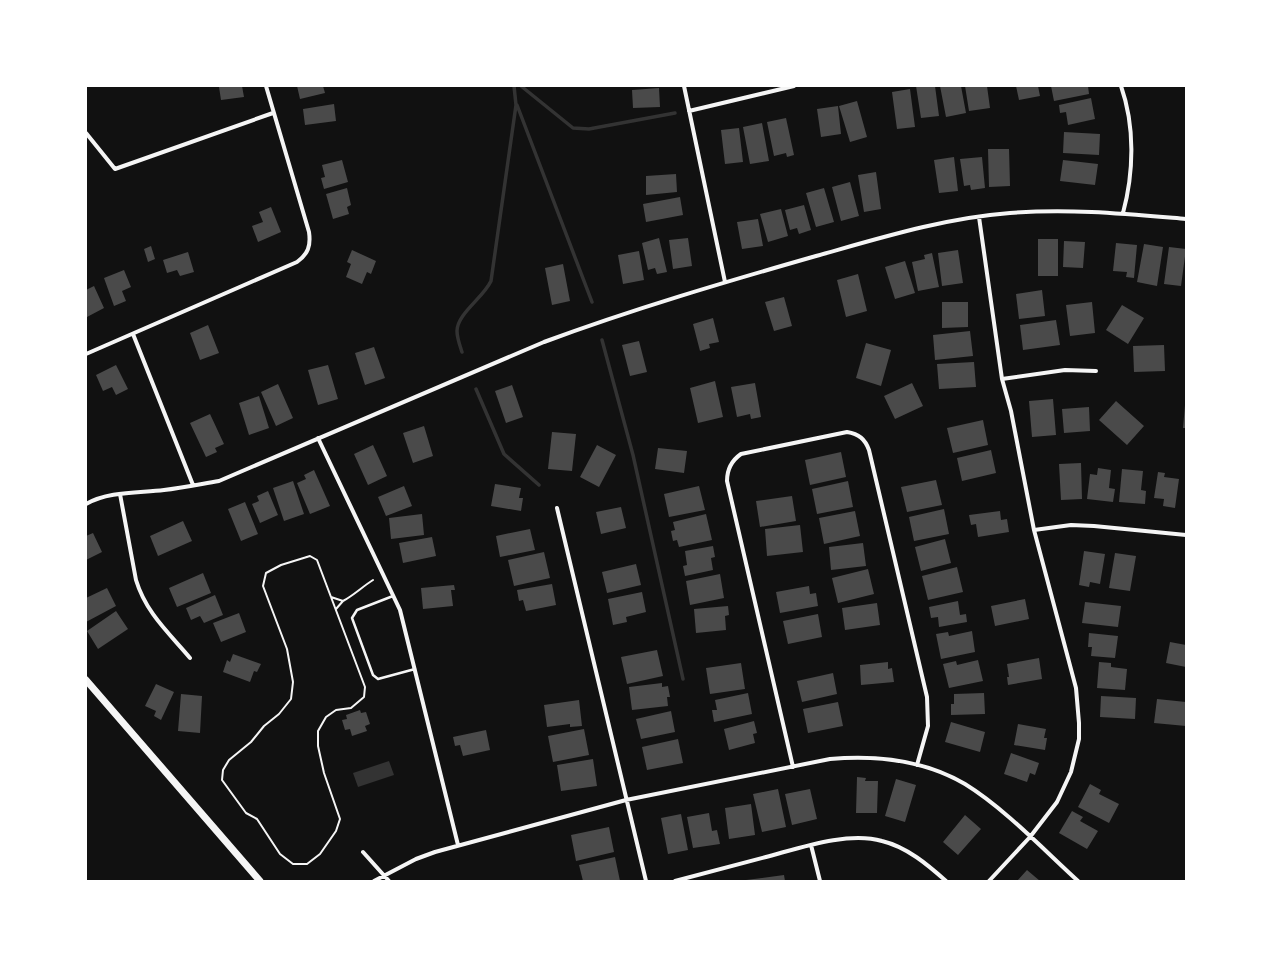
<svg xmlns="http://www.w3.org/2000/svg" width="1272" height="967" viewBox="0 0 1272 967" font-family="Inter,sans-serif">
	<rect width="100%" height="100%" fill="#111"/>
	<path fill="#333" d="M389,761L394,775L358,787L353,773Z"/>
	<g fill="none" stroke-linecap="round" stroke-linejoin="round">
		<path stroke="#333" stroke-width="3.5" d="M521,86L573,128L589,129L675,113
			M517,105L592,302
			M602,340L633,455L683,679
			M462,352C460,346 457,338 457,331C457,314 483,298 491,281L516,105L514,86
			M476,389L504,454L539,485"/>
	</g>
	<path fill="#4a4a4a" d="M242,86L244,97L221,100L219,87Z
		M297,86H323L325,93L300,99Z
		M916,86H935L939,116L921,118Z
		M940,86H961L966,113L946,117Z
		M965,86H987L990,108L969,111Z
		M1016,86H1038L1040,96L1019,100Z
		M1051,86H1088L1089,94L1054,101Z
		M659,88L660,107L633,108L632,90Z
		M910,89L915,127L897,129L892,92Z
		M1091,98L1095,119L1068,125L1066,112L1060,113L1059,105Z
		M857,101L867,137L850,142L839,106Z
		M334,104L336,121L305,125L303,109Z
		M838,106L841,134L821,137L817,109Z
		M786,118L794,155L787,157L786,153L774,156L767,122Z
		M762,123L769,161L750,164L743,127Z
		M739,128L743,162L725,164L721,130Z
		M1064,132L1100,134L1099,155L1063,153Z
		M988,149H1009L1010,186L989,187Z
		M954,157L958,191L939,193L934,160Z
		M982,157L985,188L971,190L970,185L964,186L960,159Z
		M342,160L348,182L324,189L321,178L325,177L322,165Z
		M1063,160L1098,164L1095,185L1060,181Z
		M876,172L881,209L864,212L858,175Z
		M676,174L677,192L646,195V176Z
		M850,182L859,216L841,221L832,187Z
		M347,188L351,205L347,207L349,214L333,219L326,194Z
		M824,188L834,222L816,227L806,193Z
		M680,197L683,215L646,222L643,204Z
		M804,205L811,230L799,234L797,228L790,230L785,210Z
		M271,207L281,232L258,242L252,226L263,222L259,212Z
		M781,209L788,236L768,242L760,214Z
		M758,219L763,246L742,249L737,222Z
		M659,238L667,272L657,274L655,268L648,270L642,243Z
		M688,238L692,266L673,269L669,240Z
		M1038,239H1058V276H1038Z
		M1064,241L1085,242L1083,268L1063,267Z
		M1116,243L1137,245L1134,278L1126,277L1127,272L1113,271Z
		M1144,244L1163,247L1157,286L1137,282Z
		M151,246L155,259L148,262L144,249Z
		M1169,247L1186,249L1181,286L1164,284Z
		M352,250L376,261L371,274L367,272L362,284L346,277L351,264L347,262Z
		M958,250L963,283L942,286L938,253Z
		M639,251L644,280L623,284L618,255Z
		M188,252L194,272L180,276L177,270L167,273L163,260Z
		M932,253L939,287L918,291L912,262L925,259L924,255Z
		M905,261L915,293L895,299L885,267Z
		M563,264L570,301L552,305L545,268Z
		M124,270L131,287L122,291L126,301L114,306L104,278Z
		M858,274L867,311L846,317L837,280Z
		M94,286L104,308L87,317L86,290Z
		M1042,290L1045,316L1019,319L1016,294Z
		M784,297L792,326L774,331L765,302Z
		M942,302H968V327L942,328Z
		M1092,302L1095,333L1070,336L1066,305Z
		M1122,305L1144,318L1128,344L1106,330Z
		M713,318L719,342L709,344L710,348L700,351L693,324Z
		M1056,320L1060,345L1023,350L1020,325Z
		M208,325L219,353L200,360L190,333Z
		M970,331L973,356L935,360L933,335Z
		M639,341L647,372L630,376L622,345Z
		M866,343L891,350L881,386L856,378Z
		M1164,345L1165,371L1134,372L1133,346Z
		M374,347L385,378L365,385L355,353Z
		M974,362L976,387L939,389L937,364Z
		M116,365L128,389L116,395L112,387L103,391L96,375Z
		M328,365L338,399L318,405L308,370Z
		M715,381L723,417L698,423L690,388Z
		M755,383L761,417L751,419L750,414L737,417L731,387Z
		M912,383L923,406L895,419L884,396Z
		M278,384L293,418L276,426L261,392Z
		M512,385L523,417L506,423L495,391Z
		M259,396L269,428L249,435L239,403Z
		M1053,399L1056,435L1032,437L1029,401Z
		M1116,401L1144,426L1127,445L1099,420Z
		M1185,405H1186V428H1183Z
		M1089,407L1090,431L1064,433L1062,409Z
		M210,414L224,444L215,448L217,452L206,457L190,423Z
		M983,420L988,445L953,453L947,428Z
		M424,426L433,456L413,463L403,433Z
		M552,432L576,434L572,471L548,469Z
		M373,445L387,476L368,485L354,454Z
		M597,445L616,455L599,487L580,477Z
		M658,448L687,451L684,473L655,469Z
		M991,450L996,473L962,481L957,458Z
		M841,452L846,477L810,485L805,460Z
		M1081,463L1082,499L1061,500L1059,464Z
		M1098,468L1111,470L1109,488L1115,489L1113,502L1087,499L1090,474L1097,475Z
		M1122,469L1143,471L1141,490L1146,491L1145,504L1119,502Z
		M314,470L330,506L310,514L297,483L306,479L304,475Z
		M1158,472L1165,473L1164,477L1179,479L1175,508L1163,506L1164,499L1154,498Z
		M936,480L942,505L907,512L901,487Z
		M293,481L304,514L284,521L273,488Z
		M848,481L853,507L817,514L812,489Z
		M495,484L521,488L519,498H523L521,511L491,506Z
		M404,486L412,506L386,516L378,497Z
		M699,486L705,510L669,517L664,494Z
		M268,491L278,515L260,523L252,504L259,501L257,496Z
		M792,496L796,521L760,527L756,501Z
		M245,502L258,534L241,541L228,509Z
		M621,507L626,528L601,534L596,512Z
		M944,509L949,534L914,541L909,517Z
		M855,511L860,536L824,544L819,518Z
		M1000,511L1001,520L1007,519L1009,532L978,537L976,524L971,525L969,515Z
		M422,514L424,535L391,539L389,518Z
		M706,514L712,540L679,547L677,540L673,541L671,531L675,530L673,522Z
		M183,521L192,541L158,556L150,536Z
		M800,525L803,552L767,556L765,529Z
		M530,529L535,550L500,557L496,536Z
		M93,533L102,552L86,560V536Z
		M432,537L436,556L403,563L399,543Z
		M945,539L951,563L921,571L915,547Z
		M863,543L866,566L831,570L829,547Z
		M713,546L715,557L711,558L713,570L685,576L683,566L687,565L685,551Z
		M1084,551L1105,554L1100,584L1090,582L1089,587L1079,585Z
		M544,552L550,578L514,586L508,560Z
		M1115,553L1136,556L1130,591L1109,588Z
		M636,564L641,585L607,593L602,572Z
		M957,567L963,592L928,600L922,576Z
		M868,569L874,594L838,603L832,578Z
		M203,573L211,593L177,607L169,588Z
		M720,574L724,598L690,605L686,581Z
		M552,584L556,605L526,611L523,600L519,601L517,590Z
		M454,585L455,590H451L453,606L423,609L421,588Z
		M809,586L810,594L816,593L818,606L780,613L776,592Z
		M107,588L116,606L86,622V598Z
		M642,592L646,612L626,617L627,622L613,625L608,599Z
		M215,595L223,615L204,623L200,616L191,620L186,608Z
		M1025,599L1029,619L995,626L991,606Z
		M958,601L960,615L966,614L967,622L939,627L938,617L931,618L929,607Z
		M1085,602L1121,606L1118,627L1082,623Z
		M877,603L880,625L845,630L842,608Z
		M728,606L729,615L725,616L726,630L696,633L694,609Z
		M116,611L128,629L98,649L87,631Z
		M239,613L246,632L221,642L213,623Z
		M818,614L822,637L788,644L783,621Z
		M972,631L975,652L941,659L936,634L948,632L949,636Z
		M1089,633L1118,636L1115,658L1091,656L1092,647H1088Z
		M1170,642L1186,645V667L1166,663Z
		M657,650L663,676L627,684L621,657Z
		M233,654L261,664L257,672L254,671L250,682L223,672L227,660L230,662Z
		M1039,658L1042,679L1008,685L1007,677H1009L1007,664Z
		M978,660L983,681L949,688L943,664L956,661L957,665Z
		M888,662V669L892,668L894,682L861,685L860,665Z
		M1099,662L1111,663V667L1127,669L1125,690L1097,688Z
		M741,663L745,689L710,694L706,668Z
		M833,673L837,694L802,702L797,681Z
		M662,683V687L668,686L670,697H667L668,706L632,710L629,687Z
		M156,684L174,692L161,720L154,716L156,711L145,706Z
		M748,693L752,714L714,722L712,710H717L715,700Z
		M984,693L985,714L951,715V704H954V694Z
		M181,694L202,696L200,733L178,731Z
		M1101,696L1136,698L1135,719L1100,717Z
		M1157,699L1186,702V726L1154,723Z
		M579,700L582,726L570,727V724L547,727L544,705Z
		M838,702L843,726L808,733L803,709Z
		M360,710L361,713L366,712L370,724L365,726L367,731L352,736L350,729L345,730L342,720L347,719L346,715Z
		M671,711L675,732L641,739L636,719Z
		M754,721L757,733L753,734L755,743L729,750L724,729Z
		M951,722L985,732L980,752L945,742Z
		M1018,724L1046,729L1044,738H1047L1045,750L1014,745Z
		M584,729L589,755L553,762L548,736Z
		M486,730L490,750L463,756L460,745L455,746L453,737Z
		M678,739L683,763L647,770L642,747Z
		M1011,753L1039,763L1035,775L1030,773L1027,782L1004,774Z
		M593,759L597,786L561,791L557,765Z
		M857,777L866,778L865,781H878L877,813H856Z
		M896,779L916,785L905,822L885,816Z
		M1090,784L1101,790L1099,794L1119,804L1109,823L1078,807Z
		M778,789L786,827L762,832L753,794Z
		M810,789L817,819L792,825L785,794Z
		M751,804L755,835L729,839L725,808Z
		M1072,811L1083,817L1080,821L1098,831L1087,849L1059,833Z
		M709,813L712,831L717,830L720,844L693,848L687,817Z
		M681,814L688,850L668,854L661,818Z
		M965,815L981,829L958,855L943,842Z
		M609,827L614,852L576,861L571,835Z
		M615,857L620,881H583L579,865Z
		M1027,870L1040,881H1017Z
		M784,875L785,881H746V880Z"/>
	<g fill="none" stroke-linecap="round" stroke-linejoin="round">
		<path stroke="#f5f5f5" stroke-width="2" d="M310,556L317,560L365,687L364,697L351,708L336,710L326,717L318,731V746L324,773L340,819L336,831L320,854L307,864H293L280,854L257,819L246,813L222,780L223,770L229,760L251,742L264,726L279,714L291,699L293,682L287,649L263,586L266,573L281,565Z
			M331,597L343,601C354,595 362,587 373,580
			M336,609L343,601"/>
		<path stroke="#f5f5f5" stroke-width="2.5" d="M393,596L357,610L352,618L373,675L378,679L415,669"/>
		<path stroke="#f5f5f5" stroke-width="4" d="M684,86L725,282
			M1121,86C1135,126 1134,172 1123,213
			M689,111L794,86
			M86,133L115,169L273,113
			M979,217L1002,379L1011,411L1034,530L1076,688L1079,723V739L1071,772L1057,802L1030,837L989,881
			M133,334L193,485
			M86,354L297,262C308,254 311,246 309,232L266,86
			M1002,379L1065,370L1096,371
			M318,438L400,610L458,845
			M120,494L136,580C146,613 169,633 190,658
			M86,504C108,491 139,493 164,490C182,488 201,484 219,481L544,342C633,309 725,282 816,256C880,238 944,218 1010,213C1069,208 1128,214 1186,219
			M557,508L646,881
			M1034,530L1071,525L1094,526L1186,535
			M793,767L727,481C727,469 731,461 741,454L847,432C859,434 865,439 869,450L927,697L928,726L917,765
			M811,845L820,881
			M363,852L389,881
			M374,881L416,859L435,852L626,800L830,759C876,755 924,760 965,784C1004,808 1044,850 1078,881
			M675,881C705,873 735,865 766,857C800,848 848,831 882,841C907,847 928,865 946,881"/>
		<path stroke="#f5f5f5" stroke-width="7" d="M86,680L260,881"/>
	</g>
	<rect width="1272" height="967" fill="none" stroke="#ffffff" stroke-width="174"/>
</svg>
